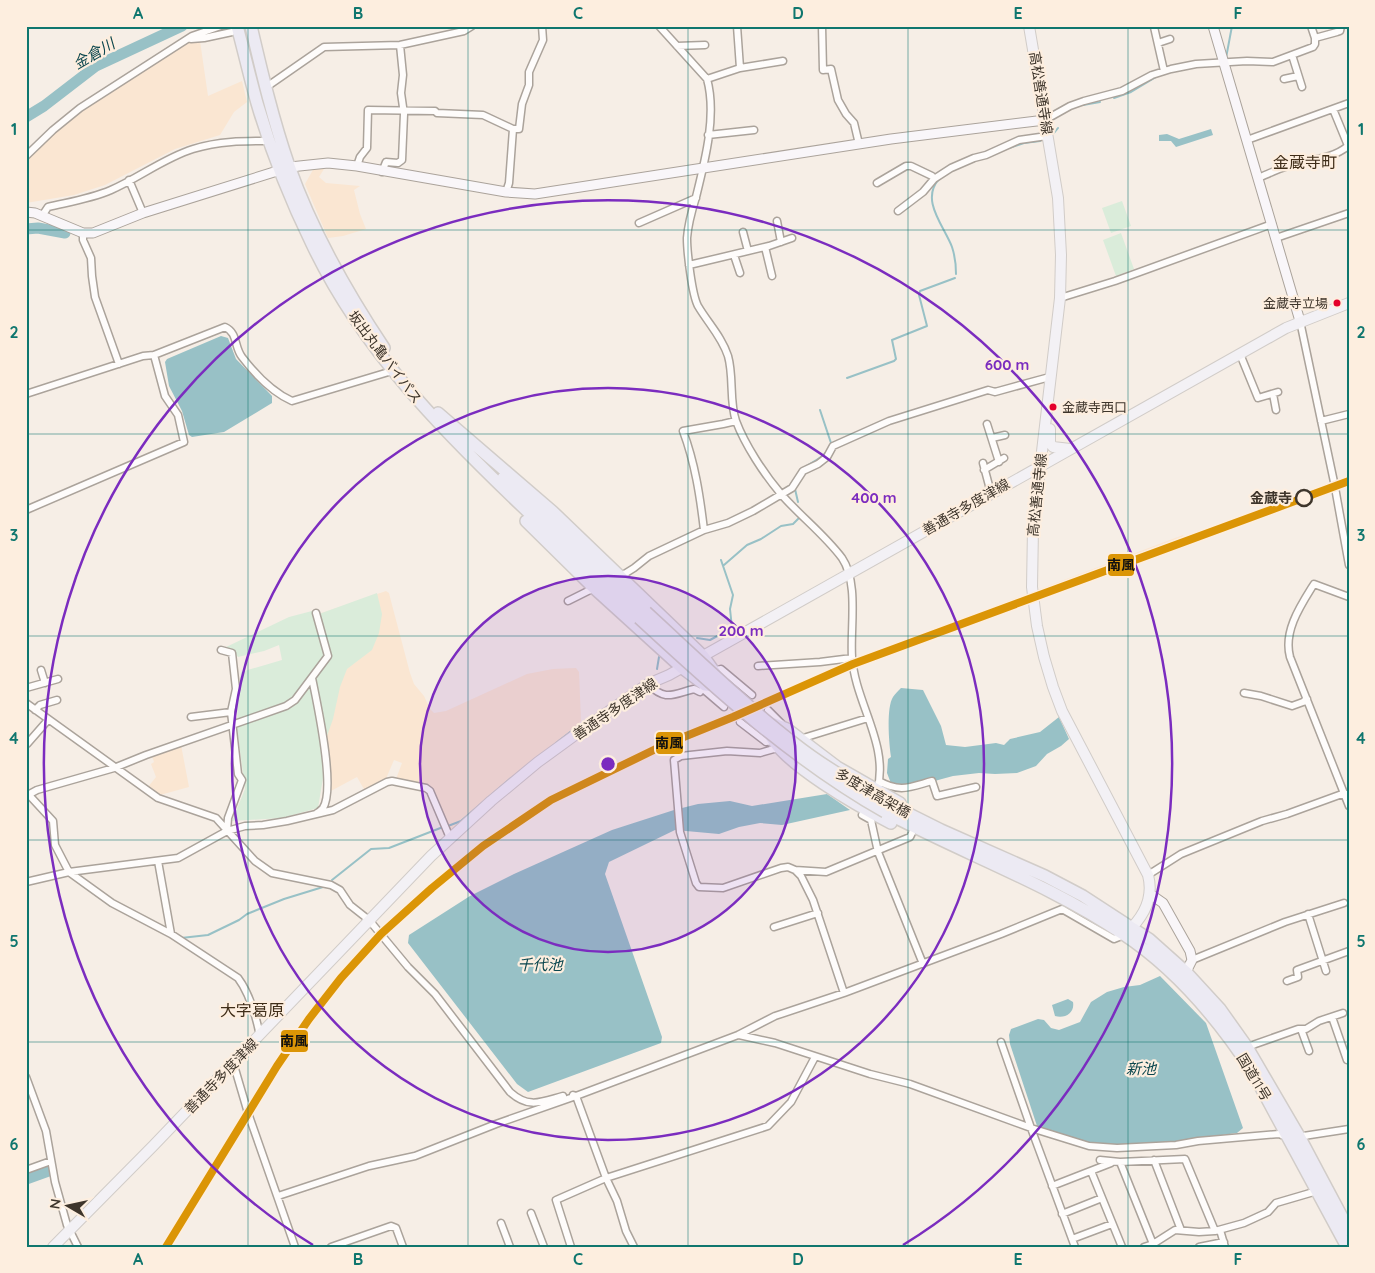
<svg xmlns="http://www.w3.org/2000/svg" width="1375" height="1273" viewBox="0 0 1375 1273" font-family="Quicksand,'Noto Sans JP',sans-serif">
	<rect width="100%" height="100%" fill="#f6eee6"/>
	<path fill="#fae6d2" d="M200,41L208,96L242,81L247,102L234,112L220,135L175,149L105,185L74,195L26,203V159L43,142L81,109L188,42Z
		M314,168L324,169L319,177L326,183L360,186L354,190L360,214L366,229L343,236L328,238L305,184Z
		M1183,535L1188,546L1119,571L1096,577L854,668L666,747L552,803L520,824L486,848L434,890L384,937L344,980L312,1020L280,1068L170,1247H161L275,1062L306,1016L338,976L378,931L482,843L550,797L663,742L732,714L852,660Z
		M386,591L389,593L391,601L410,673L414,684L424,696L430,709L434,713L446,711L527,674L553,669L576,668L579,672L581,721L578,725L580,728L450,833L432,790L396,779L402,763L394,760L385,781L365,791L357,777L329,792L315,678L330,656L319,614Z
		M181,745L189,787L160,795L148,787L156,777L151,764L154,762L152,756Z"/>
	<path fill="#daecda" d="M1122,201L1131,226L1111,233L1102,208Z
		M1121,233L1134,269L1116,276L1103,240Z
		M377,593L382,614L379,633L372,650L347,669L340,687L333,719L322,750L323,778L318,808L282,818L232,821L245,789L237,728L238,696L241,672L282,660L279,645L264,651L238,657L233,651L224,648L289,617L312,611L323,650L319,614Z"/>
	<path fill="#98c1c6" d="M1211,129L1213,135L1176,147L1171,141H1159V135L1167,134L1179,139Z
		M221,336L228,338L236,359L272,396V403L224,432L192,437L189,435L182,411L169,386L165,362L167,359Z
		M901,688L923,690L941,726L946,745L965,747L996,743L1004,745L1010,739L1040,732L1059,717L1069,739L1061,746L1047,754L1036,766L1017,773L995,774L979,773L953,776L905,789L892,786L887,773L888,759L891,757C889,744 886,708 893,697C895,694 898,691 901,688Z
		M827,794L850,810L782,825L760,823L739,827L719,834L675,830L609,862L605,874L662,1037L661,1043L528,1092L517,1084L408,943L409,935L470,896L514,874L612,830L674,810L698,804L730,801L752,806Z
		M1160,976L1206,1023L1243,1128L1237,1133C1192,1139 1136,1152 1092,1143C1074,1140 1055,1131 1037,1126L1010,1044L1009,1035L1011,1029L1038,1019L1044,1020L1051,1028L1059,1030L1080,1022L1091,1002L1107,992L1124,987L1140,985Z
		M1068,999L1073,1002C1075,1013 1065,1019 1055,1016L1052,1005Z
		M45,1165L49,1167L51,1176L26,1185V1173Z"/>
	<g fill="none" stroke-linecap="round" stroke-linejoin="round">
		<path stroke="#98c1c6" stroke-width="2" d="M1226,58L1232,26
			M1114,98L1131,92L1156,77
			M1083,105L1100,102
			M1054,133L1058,128
			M1009,148L1024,143L1040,141
			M939,179C920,200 944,226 952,247C955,256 956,265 956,274
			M847,378L894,361L896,359L892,340L927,326L919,295L920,291L955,278
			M820,410L831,443
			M797,475C805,463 819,462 827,451
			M795,489L798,502
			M724,565L747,545L761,539L781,526L793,524L800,517
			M697,638L710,640L732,628L730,609L733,595L721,560
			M657,669L659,657
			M556,743L578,726
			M448,826L461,821L511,778
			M332,880L371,849L389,848L443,827
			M83,886L111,906
			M181,938L208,935L239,920L247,914L284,899L323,887"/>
		<path stroke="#98c1c6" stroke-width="11" d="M26,117L44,106L96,66L182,26
			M26,229L38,228L65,233"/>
		<defs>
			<path id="street" d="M659,26L707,79C717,115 705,161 696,197C692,210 688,224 687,238C687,252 692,295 698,306C708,323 722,337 728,356C734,377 729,401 736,421C745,445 764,474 781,494C800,516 824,534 842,558C859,583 850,628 852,657C855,703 890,745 877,791
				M737,26L740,68
				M822,26L823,70L831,69L838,100L846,114L854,123L859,144
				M1311,26L1315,38
				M1154,27L1164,71
				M191,39L204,38L232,32
				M1158,43L1170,39
				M677,46L705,45
				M1292,55L1302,87
				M707,79L740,68L783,61
				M1284,79L1298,76
				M265,88L324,47L400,45L464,31L472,26
				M1333,109L1349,148
				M1045,120L1070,106L1084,101L1122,91L1152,75L1171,69L1196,64L1247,61L1273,62L1313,47L1315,44V38L1337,32L1340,31L1341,26
				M708,135L754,130
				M1247,140L1349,103
				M26,156L53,130L80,108L192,36L221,26
				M357,166L360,157L367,148L368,110L435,111L437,113L483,115L513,129H519L522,104L529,85V72L543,40L542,26
				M382,172L386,162L398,163L402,160L404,114L401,93L403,75L400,45
				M1258,178C1268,174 1278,169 1288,166C1309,159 1331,160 1348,146
				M129,180L143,213
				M877,183L906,166H911L932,176L934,179
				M506,192L509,183L513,129
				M898,211L923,192L934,179L951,168L974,158L986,155L1019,140L1047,136
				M42,216L48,207C69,202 90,199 111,190C139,178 164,158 193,149C219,141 243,141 270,141
				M777,221L781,242
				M639,223L696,198
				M743,232L748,251
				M83,233V240L91,258L92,276L95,297L119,364
				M1276,238L1349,213
				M765,247L772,276
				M734,255L740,273
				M689,265L769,246L792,238
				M1060,298L1115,281L1272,224
				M1300,321L1334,482L1349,565
				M1240,354L1258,398L1278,392
				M26,394L143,356L154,355L225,327C238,333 234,347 242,357C255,374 272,392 292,401L392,371
				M1273,394L1276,410
				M1321,421L1349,414
				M987,424L999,462
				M992,438L1005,435
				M983,463L991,493
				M984,470L1004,458
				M26,510L184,442L178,415L165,396L154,355
				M704,530C700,496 695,463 683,431L723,424L736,421
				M618,578L634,568L649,556L704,530L728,523L753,511L792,488L803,471L818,464L827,457L833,446L889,421L988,390L995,392L1046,378
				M1349,597L1314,584C1301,605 1283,631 1290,657L1349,806
				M568,601L596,587
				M221,650L232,653L236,689L231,712L238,774L242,780L228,818L227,831
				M758,666L820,662L852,658
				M41,670L45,683
				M713,671L721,669L752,695
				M312,678C317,703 336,788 323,808C321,810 319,812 317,813
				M648,684C666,702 673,694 694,689L700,692
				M703,685V689L724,707
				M26,688L58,679
				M1244,693L1261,696L1292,706L1303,702L1307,699
				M26,703L158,798L216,818L255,861L272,873L331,885L340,890L350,905L369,920L408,967L435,994L510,1092C529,1109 541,1102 563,1096
				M35,710L40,705L57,700
				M768,710L783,725
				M191,717L231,712
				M740,722L766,742L773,741L775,738
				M800,739L868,718
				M27,744L48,720
				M781,747L760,753L727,751L681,756L674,760L680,832L696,883L699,887L723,888L781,868L788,867L795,870L801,876L813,900L844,993
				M879,781C900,793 910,787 932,781L937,796L976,787
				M29,795L53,821L55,845L69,872L112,903L171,934L238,978C250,994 256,1016 260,1036
				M26,796L37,790L114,768L146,755L286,706L295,700L328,656L316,613
				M866,808L862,815L871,820L878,852L923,964
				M158,861L171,934
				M795,870L826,872L910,837L912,833
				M1148,875L1181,854L1262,821L1287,814L1342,794H1349
				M26,882L69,872L178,858L227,831L245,826L263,825L287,821L333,810L387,782L392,781L426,788L430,791L450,838
				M1308,914L1326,971
				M774,927L818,913
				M1192,960L1285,922L1344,903
				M1287,981L1298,977L1297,970L1349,951
				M1332,1017L1347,1060
				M1301,1029L1309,1051
				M739,1035L775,1043L870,1074L910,1084L1031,1128L1075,1247
				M1001,1042L1031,1128L1089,1146L1117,1148L1176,1145L1198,1141L1279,1134L1287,1137
				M1247,1047L1298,1029H1306L1319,1021L1343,1013
				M233,1062L248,1113L295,1247
				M26,1077L46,1131L55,1182L67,1225L78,1247
				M573,1095L576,1096L606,1178L617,1201L626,1231L634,1247
				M1297,1137L1349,1129
				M1100,1160L1120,1162L1185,1159L1215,1231
				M1154,1160L1181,1230
				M1120,1162L1153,1244
				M26,1170L51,1161
				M1091,1171L1122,1247
				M1052,1186L1111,1163
				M278,1196L369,1166L415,1156L496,1124L576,1096L738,1035L775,1016L844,993L1001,934L1062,909L1114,939L1124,935
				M531,1213L544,1247
				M1062,1214L1102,1198
				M501,1223L510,1247
				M1220,1230L1225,1247
				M1072,1239L1112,1224
				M331,1247L391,1226L396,1228L403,1247
				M571,1247L556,1200L606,1178L768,1126L791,1102L815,1057
				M1144,1247L1153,1244L1175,1230L1199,1232L1215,1231L1244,1223L1268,1212L1276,1203L1317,1191
				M1199,1247L1224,1242"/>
			<path id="secondary" d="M1213,26L1300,321
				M26,212L35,213L83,233H93L143,213L290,167L328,163L357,166L506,192L535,194L891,139L1045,120
				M1150,894L1163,903L1190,951L1192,960L1186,972"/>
			<path id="primary" d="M1029,26L1058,198L1061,255L1060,298L1033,528L1032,587L1037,626L1044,657L1053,687L1062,711L1148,875C1154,898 1144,917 1126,933
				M1050,429V443L1053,447L1070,449
				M53,1247L153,1146L431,856L491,801L538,762L582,730L648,684L669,675L703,656L1286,328L1349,303"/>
			<path id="highway" d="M237,26C244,52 250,78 257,103C271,151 290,199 312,244C362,349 441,429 524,508C562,545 600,581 639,618
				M251,26C262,73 273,120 289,166C312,231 346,291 384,348
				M438,413L553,512L703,656L715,673
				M503,478L646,612
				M526,521L594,588L681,667L705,685L716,686
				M771,723L787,729L837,767L900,803
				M769,732C779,762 862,808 891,823
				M889,804L941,830L1045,876L1083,896L1149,939L1186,972L1220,1009L1247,1047L1299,1136L1349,1230
				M885,812C964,854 1049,884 1123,934C1176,969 1218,1019 1252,1071L1347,1247"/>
		</defs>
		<use href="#street" stroke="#aba39b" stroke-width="9"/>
		<use href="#secondary" stroke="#aba39b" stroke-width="11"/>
		<use href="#primary" stroke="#d1ccc8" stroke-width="12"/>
		<use href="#highway" stroke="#d1ccc8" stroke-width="14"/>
		<use href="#street" stroke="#fefcfb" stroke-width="6"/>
		<use href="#secondary" stroke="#f9f6f9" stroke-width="9"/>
		<use href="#primary" stroke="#f3f1f5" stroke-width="10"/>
		<use href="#highway" stroke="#eceaf3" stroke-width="11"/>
		<path stroke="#c4c2c0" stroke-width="2" stroke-dasharray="8 4" stroke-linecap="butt" d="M1096,574L1117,564L1349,477"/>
		<defs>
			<path id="highway-bridge" d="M646,612C695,657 743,704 795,744C824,767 857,786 889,804
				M639,618C716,689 793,760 885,812"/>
		</defs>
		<use href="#highway-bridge" stroke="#d1ccc8" stroke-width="14" stroke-linecap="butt"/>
		<use href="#highway-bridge" stroke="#eceaf3" stroke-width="11"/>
		<defs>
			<path id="rail-1" d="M166,1247L277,1066L309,1019L341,978L381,934L432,888L483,846L551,800L664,745L733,717L853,664L1349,481"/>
		</defs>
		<use href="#rail-1" stroke="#fdeedf" stroke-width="11"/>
		<use href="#rail-1" stroke="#db9506" stroke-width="8"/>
	</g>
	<path fill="none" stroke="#0f766e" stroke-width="1" stroke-opacity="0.55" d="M248,26V1247M468,26V1247M688,26V1247M908,26V1247M1128,26V1247M26,230H1349M26,434H1349M26,636H1349M26,840H1349M26,1042H1349"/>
	<circle cx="608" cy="764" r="188" fill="#7b2cbf" fill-opacity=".12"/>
	<g fill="none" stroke="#7b2cbf" stroke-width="2.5">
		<circle cx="608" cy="764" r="188"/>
		<circle cx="608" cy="764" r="376"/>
		<path d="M313 1245A564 564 0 1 1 903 1245"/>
	</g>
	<g fill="#e4002b" stroke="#fdeedf" stroke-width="2">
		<circle cx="1337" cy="303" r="4.5"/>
		<circle cx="1053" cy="407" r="4.5"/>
	</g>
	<circle fill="#fdeedf" stroke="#3e352b" stroke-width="2.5" cx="1304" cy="498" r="8"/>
	<g text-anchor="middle" stroke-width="4.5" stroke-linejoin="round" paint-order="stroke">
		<g font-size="13" fill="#3e352b" stroke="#fdeedf" text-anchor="end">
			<text x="1328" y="308">金蔵寺立場</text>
			<text x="1062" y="412" text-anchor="start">金蔵寺西口</text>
		</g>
		<g font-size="14" fill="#3e352b" stroke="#fdeedf">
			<text transform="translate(1041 93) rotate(81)" y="5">高松善通寺線</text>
			<text transform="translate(385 357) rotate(53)" y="5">坂出丸亀バイパス</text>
			<text transform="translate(1037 495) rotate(-84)" y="5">高松善通寺線</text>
			<text transform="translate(966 507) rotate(-30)" y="5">善通寺多度津線</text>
			<text transform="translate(615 709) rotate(-34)" y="5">善通寺多度津線</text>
			<text transform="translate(873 793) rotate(30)" y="5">多度津高架橋</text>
			<text transform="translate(221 1076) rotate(-46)" y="5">善通寺多度津線</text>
			<text transform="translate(1254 1077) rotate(59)" y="5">国道11号</text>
		</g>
		<g font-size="14" font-weight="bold" fill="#3e352b" stroke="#fdeedf" text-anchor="end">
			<text x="1292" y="503">金蔵寺</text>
		</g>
		<g font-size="15" font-style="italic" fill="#0a464e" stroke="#fdeedf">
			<text transform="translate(94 54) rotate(-30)" y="5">金倉川</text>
			<text x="540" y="970">千代池</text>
			<text x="1141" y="1074">新池</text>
		</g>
		<g font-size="16" fill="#3f2d18" stroke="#fdeedf">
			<text x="1305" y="168">金蔵寺町</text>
			<text x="252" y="1016">大字葛原</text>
		</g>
	</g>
	<circle cx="608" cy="764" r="8" fill="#7b2cbf" stroke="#fdeedf" stroke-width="2.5"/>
	<g font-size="15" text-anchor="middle" font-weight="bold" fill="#7b2cbf" stroke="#fdeedf" stroke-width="4.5" stroke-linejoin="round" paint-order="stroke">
		<text x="1007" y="370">600 m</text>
		<text x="874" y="503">400 m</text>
		<text x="741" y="636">200 m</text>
	</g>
	<g stroke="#fdeedf" stroke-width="2">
		<rect x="1107" y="553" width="28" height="24" rx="5" fill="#db9506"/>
		<rect x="655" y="731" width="29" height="24" rx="5" fill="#db9506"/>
		<rect x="280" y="1029" width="29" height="24" rx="5" fill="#db9506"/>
	</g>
	<g font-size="14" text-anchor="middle" font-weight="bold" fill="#111">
		<text x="1121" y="570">南風</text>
		<text x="669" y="748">南風</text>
		<text x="294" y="1046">南風</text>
	</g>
	<rect width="1375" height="1273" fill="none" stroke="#fdeedf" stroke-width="55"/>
	<g transform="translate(68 1206) rotate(279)" stroke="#fdeedf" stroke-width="4" paint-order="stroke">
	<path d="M0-4L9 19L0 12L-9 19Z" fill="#3e352b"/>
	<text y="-8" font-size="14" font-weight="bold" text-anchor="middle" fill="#3e352b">N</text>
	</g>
	<rect x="28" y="28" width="1320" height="1218" fill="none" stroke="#0f766e" stroke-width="2"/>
	<g font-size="16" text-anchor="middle" font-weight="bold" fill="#0f766e">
		<text x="138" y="19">A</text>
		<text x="358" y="19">B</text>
		<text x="578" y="19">C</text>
		<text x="798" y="19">D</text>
		<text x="1018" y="19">E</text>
		<text x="1238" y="19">F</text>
		<text x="14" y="135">1</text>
		<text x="1361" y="135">1</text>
		<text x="14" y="338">2</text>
		<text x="1361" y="338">2</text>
		<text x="14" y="541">3</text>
		<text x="1361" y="541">3</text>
		<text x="14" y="744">4</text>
		<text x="1361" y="744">4</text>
		<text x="14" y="947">5</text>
		<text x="1361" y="947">5</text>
		<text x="14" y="1150">6</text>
		<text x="1361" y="1150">6</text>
		<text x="138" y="1265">A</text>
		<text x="358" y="1265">B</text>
		<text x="578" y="1265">C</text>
		<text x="798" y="1265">D</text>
		<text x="1018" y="1265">E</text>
		<text x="1238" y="1265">F</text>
	</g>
</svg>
